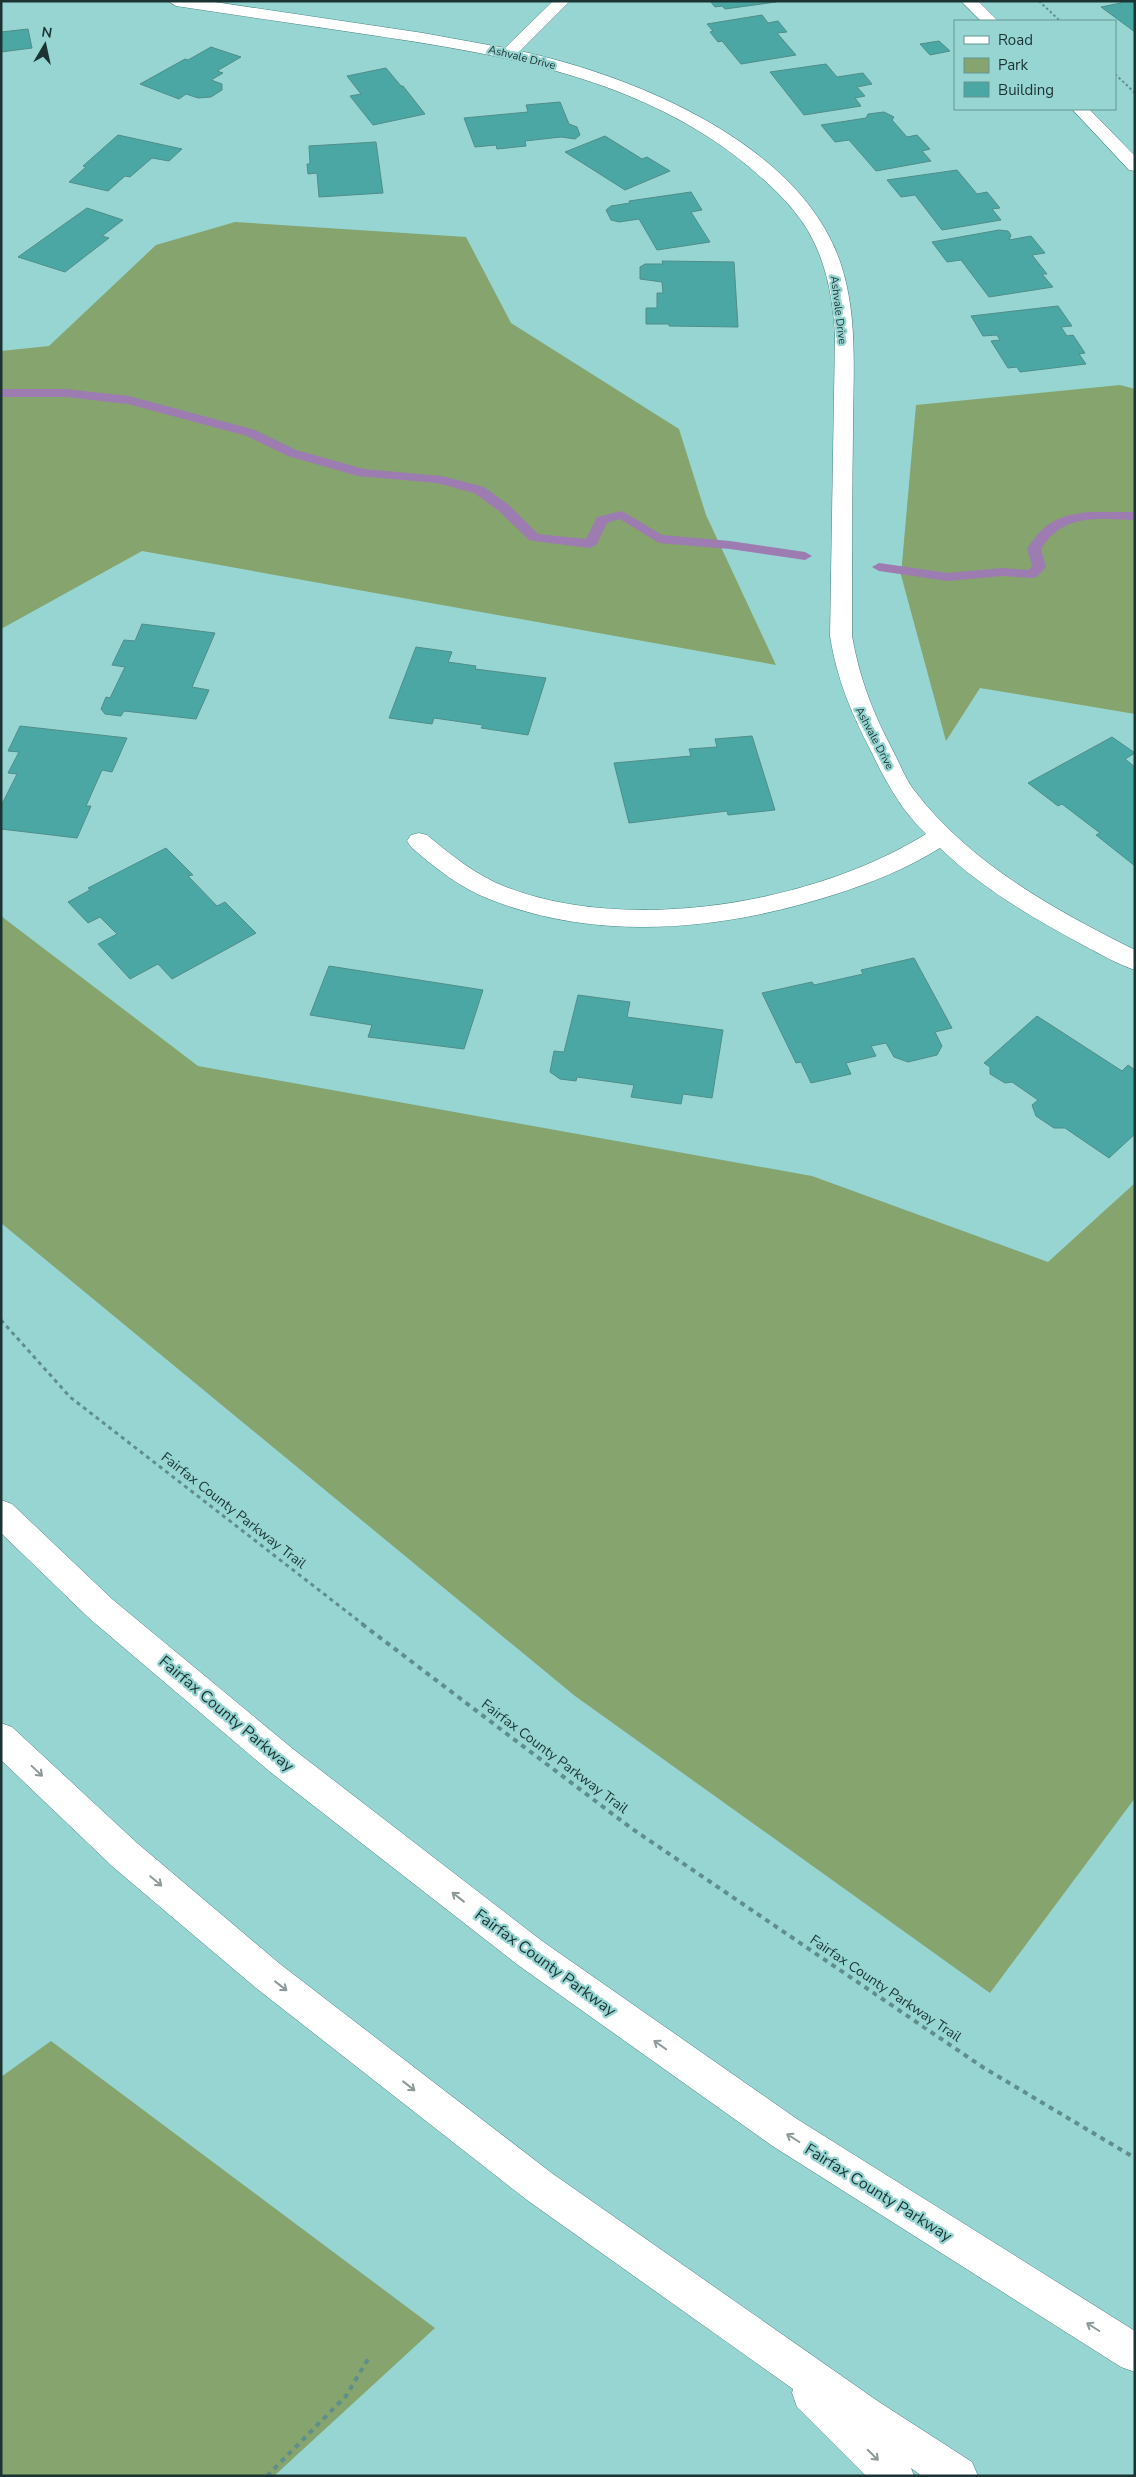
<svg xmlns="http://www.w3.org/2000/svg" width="1136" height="2477" viewBox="0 0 1136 2477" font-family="'Nunito Sans',sans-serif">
	<rect width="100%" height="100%" fill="#96d5d2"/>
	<path fill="#86a46e" d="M235,222L466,237L511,323L679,429L706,515L776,665L142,551L1,629V351L49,346L156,245Z
		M1120,385L1135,389V714L980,688L946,741L901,575L916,405Z
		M1,916L198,1066L812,1176L1048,1262L1135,1183V1798L990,1993L575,1696L1,1223Z
		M51,2041L435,2328L274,2476H1V2077Z"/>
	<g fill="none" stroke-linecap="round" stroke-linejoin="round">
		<path fill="#9d7cb2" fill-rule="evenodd" d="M1,389H66L129,396L255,430L296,450L364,469L442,476L484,487L509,505L538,534L586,539L597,517L622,511L662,535L730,541L805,552L812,556L805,560L730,549L659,543L620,519L607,523L597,544L590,548L534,541L529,540L499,511L474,493L437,483L358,476L288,456L247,436L128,404L66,397H1Z
			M1091,512H1135V520C1097,519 1063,513 1041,549L1046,567L1037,577L1032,578L1003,576L948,581L879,571L872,567L879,563L948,573L1003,568L1029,570L1032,566L1027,549C1045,521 1059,515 1091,512Z"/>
	</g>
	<path fill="#4ba7a4" stroke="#508d8a" d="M710,1H776V2L725,9L722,6L715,7Z
		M1118,1H1135V32L1101,7L1121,3Z
		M762,15L768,23L778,21L787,32L777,33L796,55L741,64L722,41L718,42L710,32L713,31L707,24Z
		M28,29L32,48L1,52V32Z
		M939,41L950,51L930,55L920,44Z
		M211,47L241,57L217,71L223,73L211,80L222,84V90L211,97L198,98L186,94L179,99L140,84L185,59L188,60Z
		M826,64L837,77L863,73L872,84L857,87L865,96L855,98L861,106L804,115L770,72Z
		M386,68L401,86H403L425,114L373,125L350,96L361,94L347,76Z
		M560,102L569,124L577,127L580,135L575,139L561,137L525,141L526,146L497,149L496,145L475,147L464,118L528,112L526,105Z
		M884,112L894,117L892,120L907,137L917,135L930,149L922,151L931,161L876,171L849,140L835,142L821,125L866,118L868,114Z
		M118,135L182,149L169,161L152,158L130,177L125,176L108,191L69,182L86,167L83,166Z
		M605,136L642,159L647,157L670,171L625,190L565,152Z
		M376,142L383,193L319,197L317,173L308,174L307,164H310L309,146Z
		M957,170L977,194L987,192L1000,208L992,209L1001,220L942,230L915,195L901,197L887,180Z
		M691,192L702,210L691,212L710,242L657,250L639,219L619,222L611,220L606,210L611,206L630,203L629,201Z
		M87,208L123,220L102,236L109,238L65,272L18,257Z
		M999,230L1008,231L1011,235L1009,240L1031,236L1045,253L1032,255L1047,274H1042L1053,287L989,297L961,260L947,262L932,242Z
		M662,261L734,262L738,327L669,326V324H646V308H657V293H663L662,282L640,279V267L645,264H663Z
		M1058,306L1072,326L1061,327L1067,336L1073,335L1085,353L1079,354L1086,364L1020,372L1017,367L1008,368L991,341L1000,340L997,335L983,336L971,316Z
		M142,624L215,633L192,687L209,690L196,719L124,711L121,716L105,714L101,709L106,697L110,698L125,667L112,665L124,640L135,641Z
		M416,647L452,652L448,662L476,666L475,669L546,678L528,735L481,728L483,725L434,718L432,724L389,718Z
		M20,726L127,738L112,772L102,770L86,806H91L77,838L1,829V806L17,774L8,773L19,752L8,751Z
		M752,736L775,810L728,815L727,811L629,823L614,763L691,756L689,749L717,747L715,739Z
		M1112,737L1135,753L1125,759L1135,767V866L1096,835L1100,833L1062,804L1058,806L1028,783Z
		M166,848L193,875L188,876L217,906L225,902L256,933L172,979L158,964L130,979L98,944L117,934L100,917L88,923L68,902L90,890L88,888Z
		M914,958L952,1028L935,1032L942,1046L937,1055L908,1062L894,1057L886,1043L871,1046L876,1056L846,1063L851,1074L811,1083L801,1062L796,1063L762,993L812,982L814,985L863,974L861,970Z
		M329,966L483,990L464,1049L368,1037L372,1025L310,1015Z
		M578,995L630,1002L627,1017L723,1030L712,1098L683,1094L681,1104L631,1097L634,1085L577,1077L576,1081L560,1079L550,1072L554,1051L564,1052Z
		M1037,1016L1122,1071L1128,1065L1135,1070V1134L1109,1158L1065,1128H1054L1036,1116L1032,1105L1038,1100L1012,1082L1005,1083L990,1074V1067L984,1063Z"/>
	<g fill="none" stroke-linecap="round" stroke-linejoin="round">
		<defs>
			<path id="minor" d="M168,1H208L423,33L505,48L553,1H570L520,51C635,76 808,146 843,271C858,323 853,377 853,430C852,499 852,567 852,636C859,676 872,711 891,747C899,761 904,777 914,790C969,863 1055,910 1135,950V970C1117,964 1100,954 1083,945C1033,918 981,888 940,848C906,869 871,883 833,895C723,930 599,943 489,899C460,888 434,867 411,847L407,841L411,835L419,833L427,835C451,855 477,876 506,887C630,935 815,903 926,834C901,810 886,782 871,751C851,712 837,680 830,636L835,335C833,302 828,271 814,242C799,211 774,188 748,166C641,78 505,55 371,35C306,25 241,16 176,6Z"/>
			<path id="tertiary" d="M961,1H978L998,21H981Z
				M1072,109H1089L1135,156V171L1129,170Z"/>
			<path id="trunk" d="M1,1500L12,1504L112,1599L293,1749L542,1941L797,2119L1135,2331V2372L1121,2367L771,2145L518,1965L269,1771L90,1619L1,1533Z
				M1,1723L12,1727L137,1843L280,1964L553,2174L879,2402L972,2462L978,2476H922L911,2468L914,2476H866L797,2407L792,2393L793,2389L527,2200L256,1988L113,1867L1,1760Z"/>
		</defs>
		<use href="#minor" stroke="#468380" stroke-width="1"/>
		<use href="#tertiary" stroke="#468380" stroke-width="1"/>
		<use href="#trunk" stroke="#468380" stroke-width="1"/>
		<path stroke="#608e8c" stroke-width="2" stroke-dasharray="2.5 2.5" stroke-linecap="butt" d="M1039,1L1060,21
			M1115,74L1135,93"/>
		<path stroke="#608e8c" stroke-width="3" stroke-dasharray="4 4" stroke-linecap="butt" d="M1,1320L70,1397L364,1625"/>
		<path stroke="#608e8c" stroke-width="4" stroke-dasharray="5 5" stroke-linecap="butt" d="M362,1624L631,1828L984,2068L1135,2158
			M267,2476L346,2396L368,2359"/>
		<use href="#minor" fill="#fff" fill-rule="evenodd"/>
		<use href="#tertiary" fill="#fff" fill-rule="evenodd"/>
		<use href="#trunk" fill="#fff" fill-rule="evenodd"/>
	</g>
	<defs><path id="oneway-shaft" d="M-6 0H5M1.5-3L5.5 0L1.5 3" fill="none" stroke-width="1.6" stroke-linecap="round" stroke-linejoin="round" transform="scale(1.25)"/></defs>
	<g stroke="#8d9a99">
		<use href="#oneway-shaft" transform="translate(37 1771) rotate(43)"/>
		<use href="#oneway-shaft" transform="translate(156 1881) rotate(40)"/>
		<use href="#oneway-shaft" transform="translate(458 1897) rotate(-142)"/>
		<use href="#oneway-shaft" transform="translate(281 1986) rotate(38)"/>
		<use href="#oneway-shaft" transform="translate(660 2045) rotate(-145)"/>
		<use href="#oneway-shaft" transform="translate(409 2086) rotate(38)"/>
		<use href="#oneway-shaft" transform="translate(793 2138) rotate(-148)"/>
		<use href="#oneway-shaft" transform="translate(1093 2327) rotate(-148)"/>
		<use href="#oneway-shaft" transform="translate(873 2455) rotate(45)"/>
	</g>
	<g text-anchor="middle" stroke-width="4.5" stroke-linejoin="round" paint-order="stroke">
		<g font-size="11" fill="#1b3433" stroke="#96d5d2">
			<text transform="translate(522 57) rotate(14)" y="4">Ashvale Drive</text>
			<text transform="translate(839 310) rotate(83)" y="4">Ashvale Drive</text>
			<text transform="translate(875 738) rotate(62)" y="4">Ashvale Drive</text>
		</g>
		<g font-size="14" fill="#1b3433" stroke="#96d5d2">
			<text transform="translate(234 1510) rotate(38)" y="5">Fairfax County Parkway Trail</text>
			<text transform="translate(555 1756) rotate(37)" y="5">Fairfax County Parkway Trail</text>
			<text transform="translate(886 1988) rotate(34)" y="5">Fairfax County Parkway Trail</text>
		</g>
		<g font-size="16" fill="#1b3433" stroke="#96d5d2">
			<text transform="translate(227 1713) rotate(40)" y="6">Fairfax County Parkway</text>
			<text transform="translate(546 1962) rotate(36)" y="6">Fairfax County Parkway</text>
			<text transform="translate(879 2192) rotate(32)" y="6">Fairfax County Parkway</text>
		</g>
	</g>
	<rect width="1136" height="2477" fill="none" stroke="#1b3433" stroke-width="5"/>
	<rect x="954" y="20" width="162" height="90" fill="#96d5d2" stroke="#659592"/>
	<rect x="964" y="36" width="25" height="8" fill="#ffffff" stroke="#659592"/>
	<text x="998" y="45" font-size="15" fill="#1b3433">Road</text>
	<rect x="964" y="58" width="25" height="15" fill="#86a46e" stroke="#659592"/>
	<text x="998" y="70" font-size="15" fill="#1b3433">Park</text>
	<rect x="964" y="82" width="25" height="15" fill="#4ba7a4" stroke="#659592"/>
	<text x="998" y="95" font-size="15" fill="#1b3433">Building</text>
	<g transform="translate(45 45) rotate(9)" stroke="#96d5d2" stroke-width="4" paint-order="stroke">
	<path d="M0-4L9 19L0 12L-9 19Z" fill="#1b3433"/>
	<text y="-8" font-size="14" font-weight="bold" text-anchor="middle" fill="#1b3433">N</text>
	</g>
</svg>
